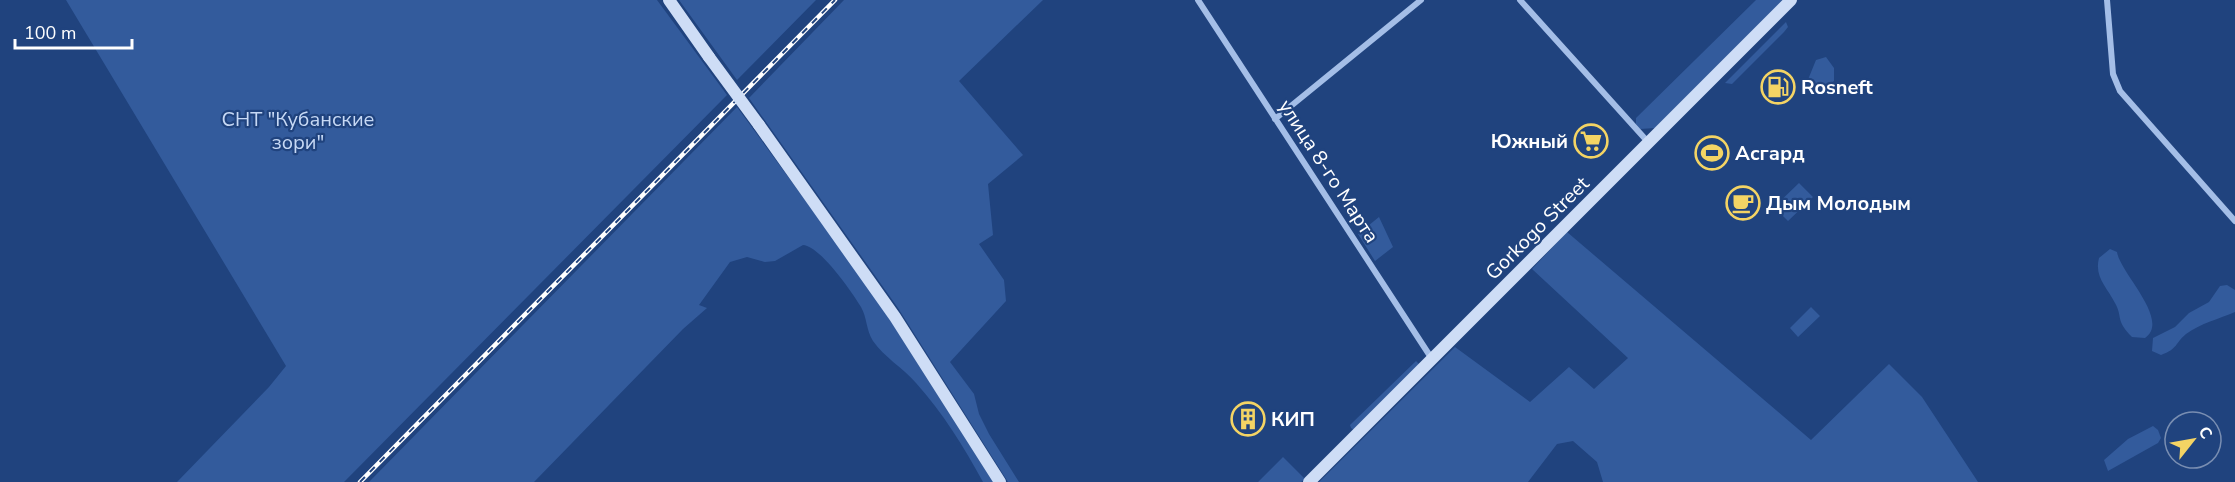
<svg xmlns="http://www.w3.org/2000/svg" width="2235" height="482" viewBox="0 0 2235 482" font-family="'Nunito Sans',sans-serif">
	<rect width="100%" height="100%" fill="#20437e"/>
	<path fill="#335b9c" d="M66,0H657L727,95L344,482H177L269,387L286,366Z
		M679,0H816L737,80Z
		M844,0H1043L959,81L1023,155L988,184L993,235L979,244L1004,280L1006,301L950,362L974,394L979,414L989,434L1019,482H1008L898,308L749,98Z
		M1756,0H1784L1655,128L1640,129L1636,124V118Z
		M1786,22L1788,27L1784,32L1732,84L1725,83Z
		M1826,57L1834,68V81L1811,96L1805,87L1816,60Z
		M737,107L871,290L993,482H983C964,447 943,413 916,383C903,368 884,357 873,341C866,330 867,317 861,307C852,292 820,246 803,245L775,261L765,262L747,257L730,262L699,305L707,308L683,329L534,482H369Z
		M1799,183L1813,197L1788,221L1774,207Z
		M1379,217L1393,247L1375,261L1358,234Z
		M1567,232L1811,440L1889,364L1922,397L1978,482H1603L1597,462L1573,441L1557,444L1528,482H1319L1455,347L1530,402L1569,367L1594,389L1628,358L1532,269Z
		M2110,249L2117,252C2120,273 2171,320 2145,338L2132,337C2115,320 2123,317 2115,303C2107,287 2094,277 2099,258Z
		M2227,285L2235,290V312C2219,319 2201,323 2186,334C2175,343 2178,349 2161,355L2152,351L2153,338L2175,327L2189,313L2209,302L2220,286Z
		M1811,307L1820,316L1798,337L1790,328Z
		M1416,361L1420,365L1354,430L1351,428L1350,425Z
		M2153,426L2158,430L2161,438L2158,443L2108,471L2104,460L2128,439Z
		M1283,457L1305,479L1301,482H1258Z"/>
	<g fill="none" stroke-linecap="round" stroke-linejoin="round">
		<path stroke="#a4bee7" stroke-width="6" d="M1198,0L1432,359
			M1520,0L1648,142
			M2107,0L2113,74L2120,91L2235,221
			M1275,119L1421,0"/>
		<path stroke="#ceddf6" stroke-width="12" d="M669,0L709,57
			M759,125L895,317L1000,482
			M1309,482L1791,0"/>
		<defs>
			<path id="rail" d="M360,482L835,0"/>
		</defs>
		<use href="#rail" stroke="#fff" stroke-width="4.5"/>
		<use href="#rail" stroke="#20437e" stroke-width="2" stroke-dasharray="7" stroke-linecap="butt"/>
		<path stroke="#ceddf6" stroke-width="12" d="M709,57L759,125"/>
	</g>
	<defs>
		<symbol id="fuel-ring" viewBox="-11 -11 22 22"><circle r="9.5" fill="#20437e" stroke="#f4d464" stroke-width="1.5"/><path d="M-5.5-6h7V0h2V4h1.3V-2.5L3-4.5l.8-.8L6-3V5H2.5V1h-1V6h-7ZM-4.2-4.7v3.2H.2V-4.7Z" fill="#f4d464"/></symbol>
		<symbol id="supermarket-ring" viewBox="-11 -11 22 22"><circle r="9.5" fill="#20437e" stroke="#f4d464" stroke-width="1.5"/><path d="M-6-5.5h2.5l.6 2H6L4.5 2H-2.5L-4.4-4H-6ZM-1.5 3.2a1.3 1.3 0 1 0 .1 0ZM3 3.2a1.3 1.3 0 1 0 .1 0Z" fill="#f4d464"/></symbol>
		<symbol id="stadium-ring" viewBox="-11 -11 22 22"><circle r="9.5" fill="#20437e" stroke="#f4d464" stroke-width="1.5"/><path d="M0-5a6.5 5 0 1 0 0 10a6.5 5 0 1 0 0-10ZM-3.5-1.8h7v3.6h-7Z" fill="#f4d464"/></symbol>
		<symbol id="cafe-ring" viewBox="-11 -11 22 22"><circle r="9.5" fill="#20437e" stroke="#f4d464" stroke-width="1.5"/><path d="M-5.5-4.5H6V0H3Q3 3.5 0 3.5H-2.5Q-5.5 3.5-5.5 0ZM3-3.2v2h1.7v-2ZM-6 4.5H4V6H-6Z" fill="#f4d464"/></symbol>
		<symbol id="building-ring" viewBox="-11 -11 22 22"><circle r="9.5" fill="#20437e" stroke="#f4d464" stroke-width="1.5"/><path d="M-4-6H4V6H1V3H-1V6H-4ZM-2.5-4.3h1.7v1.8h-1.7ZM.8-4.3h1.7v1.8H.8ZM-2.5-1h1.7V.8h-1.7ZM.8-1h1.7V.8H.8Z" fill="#f4d464"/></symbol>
	</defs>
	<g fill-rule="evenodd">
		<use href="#fuel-ring" x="1759" y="68" width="38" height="38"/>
		<use href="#supermarket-ring" x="1572" y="122" width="38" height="38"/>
		<use href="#stadium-ring" x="1693" y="134" width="38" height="38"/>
		<use href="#cafe-ring" x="1724" y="184" width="38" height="38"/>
		<use href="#building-ring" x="1229" y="400" width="38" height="38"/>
	</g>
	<g text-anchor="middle" stroke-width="4.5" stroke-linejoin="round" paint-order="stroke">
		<g font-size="20" font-weight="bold" fill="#fff" stroke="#20437e" text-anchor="start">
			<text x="1801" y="94">Rosneft</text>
			<text x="1568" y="148" text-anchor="end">Южный</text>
			<text x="1735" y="160">Асгард</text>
			<text x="1766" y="210">Дым Молодым</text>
			<text x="1271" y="426">КИП</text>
		</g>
		<g font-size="20" fill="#c7d9f5" stroke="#20437e">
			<text x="298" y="126">СНТ "Кубанские<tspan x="298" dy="23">зори"</tspan></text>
		</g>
		<g font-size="20" fill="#fff" stroke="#20437e">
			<text transform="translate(1329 171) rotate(57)" y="7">улица 8-го Марта</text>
			<text transform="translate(1537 228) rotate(-45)" y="7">Gorkogo Street</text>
		</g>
	</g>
	<g transform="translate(2193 440) rotate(59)"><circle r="28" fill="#20437e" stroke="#798eb2" stroke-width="1.5"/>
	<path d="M0-4.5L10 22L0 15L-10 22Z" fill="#f4d464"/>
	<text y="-9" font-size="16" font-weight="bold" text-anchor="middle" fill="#ffffff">С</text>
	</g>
	<path d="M15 39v9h117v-9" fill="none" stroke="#ffffff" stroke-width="3"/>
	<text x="24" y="39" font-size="18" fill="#ffffff" stroke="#20437e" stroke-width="4.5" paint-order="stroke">100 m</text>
</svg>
